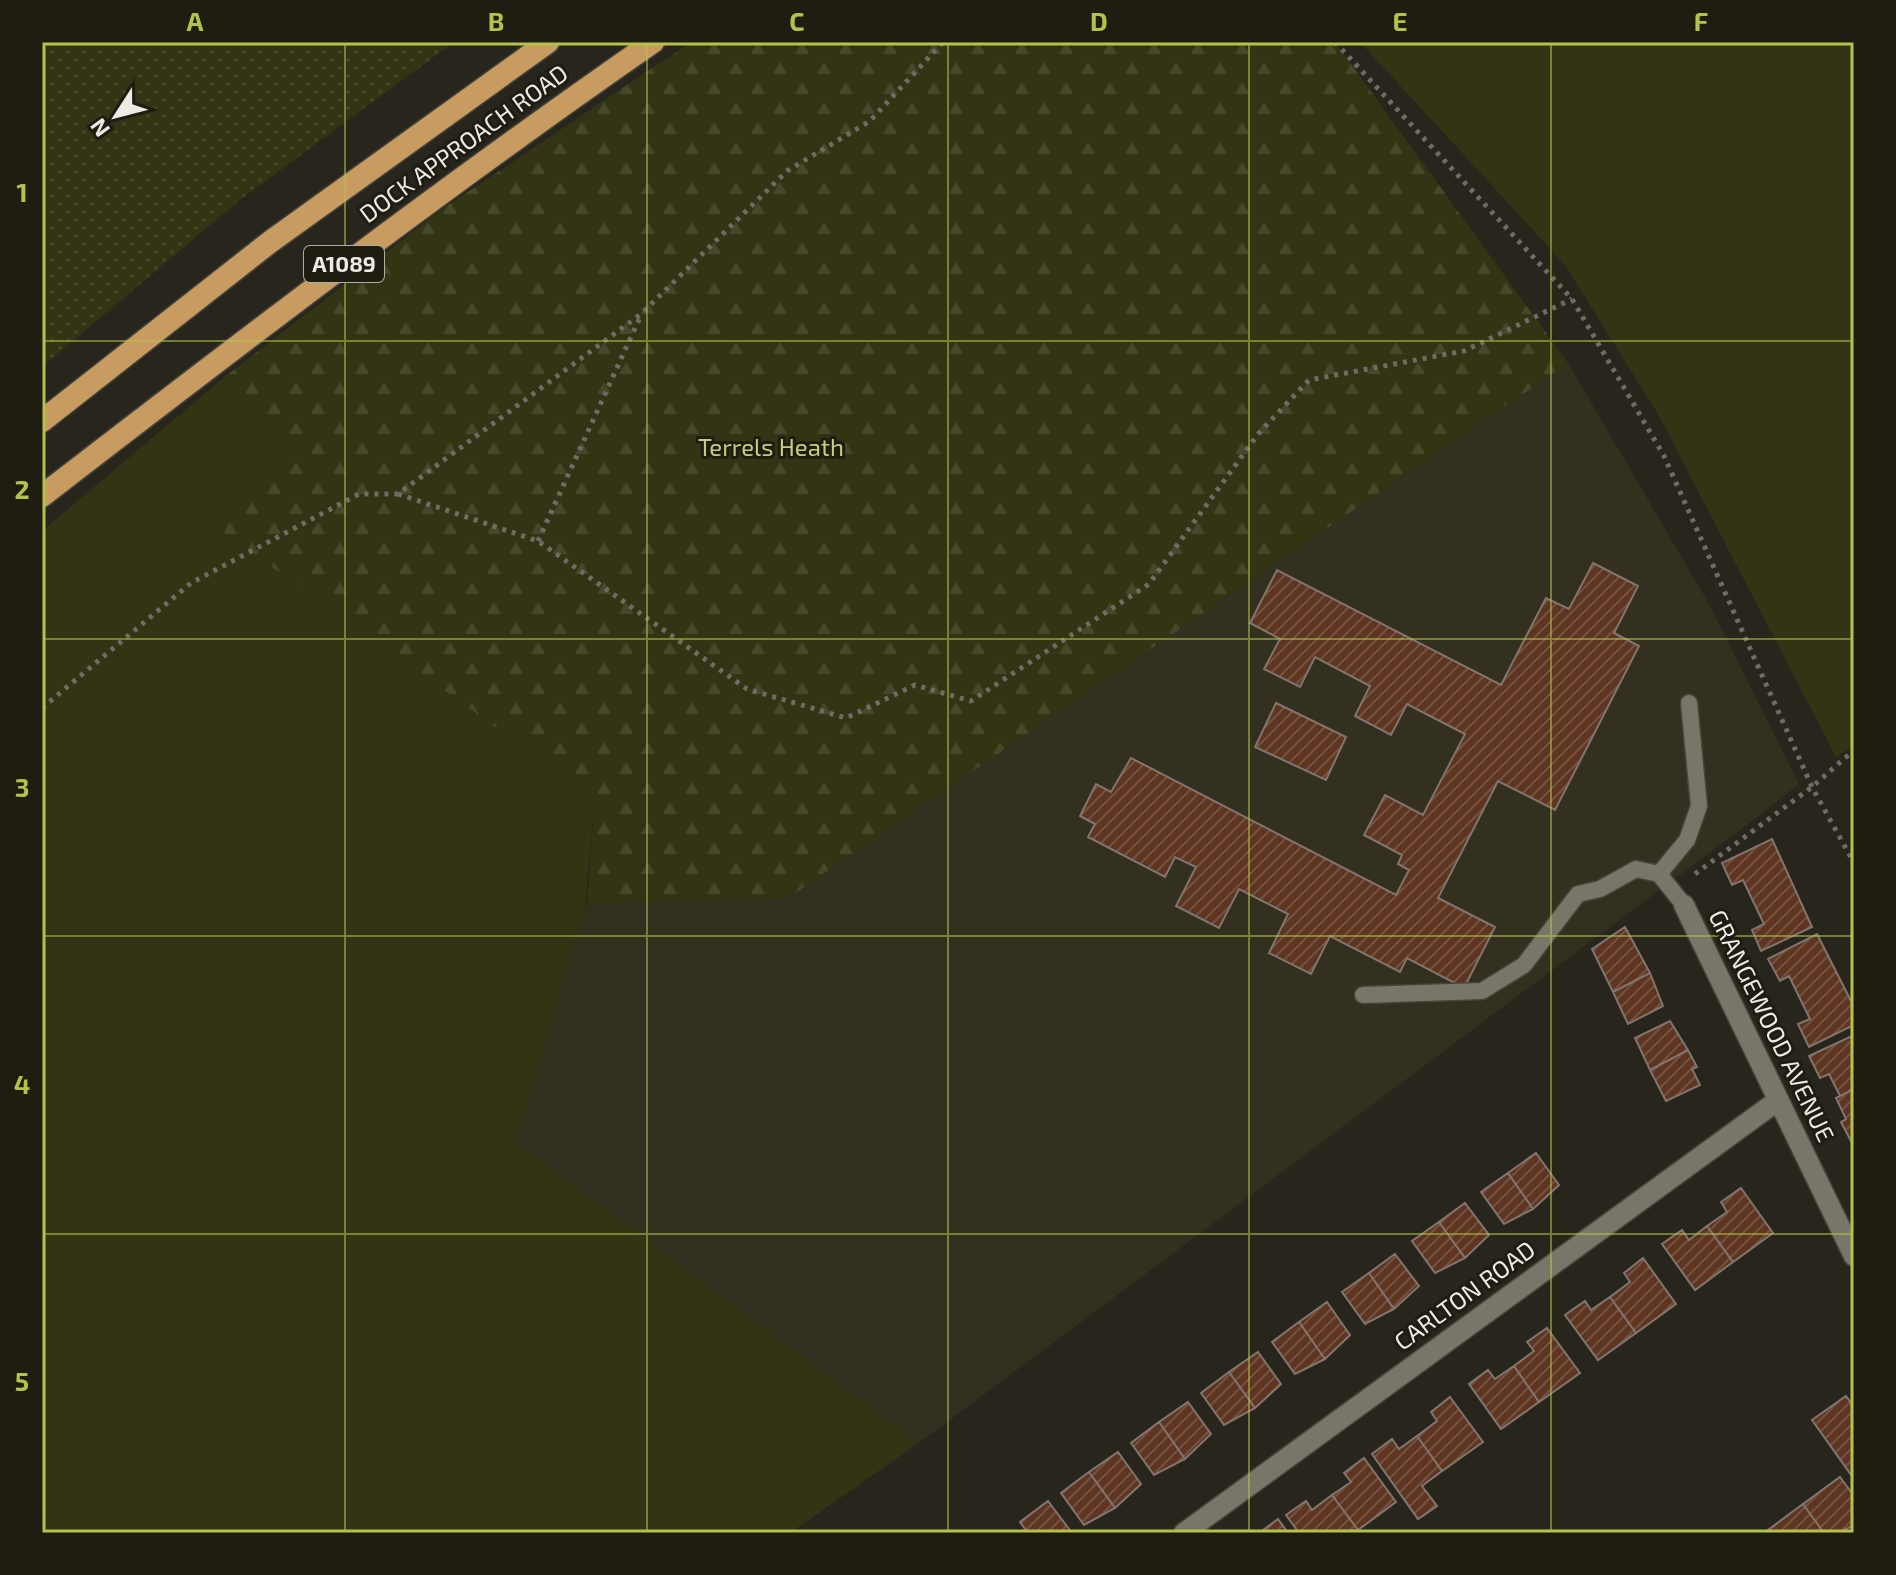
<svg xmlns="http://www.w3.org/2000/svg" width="1896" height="1575" viewBox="0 0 1896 1575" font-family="'Exo 2',sans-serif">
	<defs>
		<pattern id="forest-firs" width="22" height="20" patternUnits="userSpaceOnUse" patternTransform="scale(2)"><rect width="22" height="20" fill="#323413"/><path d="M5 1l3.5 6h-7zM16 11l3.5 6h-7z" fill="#46482a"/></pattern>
		<pattern id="park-dots" width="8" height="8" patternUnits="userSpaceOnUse" patternTransform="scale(2)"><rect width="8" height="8" fill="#323413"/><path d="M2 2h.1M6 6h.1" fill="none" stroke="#46482a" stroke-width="1.8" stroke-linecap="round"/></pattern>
		<pattern id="building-hatch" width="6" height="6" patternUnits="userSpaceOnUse" patternTransform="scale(2)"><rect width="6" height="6" fill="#5e3520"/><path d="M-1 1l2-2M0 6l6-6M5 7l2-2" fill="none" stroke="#755240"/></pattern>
	</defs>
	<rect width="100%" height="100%" fill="#28261c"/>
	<path fill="#33301f" d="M1568,363L1709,604L1799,784L1760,815L919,1443L790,1533H42V727L595,798L585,909L587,904L787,898Z"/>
	<path fill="#323413" d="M1360,42H1854V746L1836,757L1659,416L1565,265Z
		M222,379L294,449L216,525L595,798L584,914L516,1142L918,1443L790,1533H42V531Z"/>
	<path fill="url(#forest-firs)" d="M691,42H1335L1568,363L788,898L587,904L595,798L215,526L294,449L222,379L441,210Z"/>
	<path fill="url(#park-dots)" d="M42,42H454L241,199L42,367Z"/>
	<path fill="url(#building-hatch)" stroke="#82756f" stroke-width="2" d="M1593,563L1638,586L1614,633L1639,646L1555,810L1498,781L1438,898L1495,927L1464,988L1407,958L1400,972L1330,936L1311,974L1269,953L1288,914L1239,889L1219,928L1176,906L1196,867L1175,857L1165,877L1088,837L1095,824L1080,816L1096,784L1111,792L1131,758L1396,895L1409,870L1398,864L1402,855L1364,835L1385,795L1423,815L1465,734L1407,704L1391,735L1355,716L1370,686L1315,657L1300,687L1264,669L1280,639L1250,623L1277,570L1501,685L1546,598L1569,609Z
		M1276,703L1346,737L1326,780L1255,747Z
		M1772,839L1812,927L1761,951L1752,930L1764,924L1743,880L1732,885L1722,863Z
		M1625,927L1650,973L1613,992L1592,949Z
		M1817,934L1854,1007V1025L1809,1047L1798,1024L1810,1019L1789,976L1780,981L1768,959Z
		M1650,973L1663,1006L1628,1024L1613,992Z
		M1670,1021L1688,1050L1650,1070L1635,1038Z
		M1854,1035V1089L1840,1096L1829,1074L1820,1078L1809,1056Z
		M1688,1050L1697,1067L1692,1069L1700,1085L1666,1101L1650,1070Z
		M1854,1089V1142L1852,1143L1841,1122L1846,1119L1836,1098Z
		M1536,1153L1559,1185L1533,1209L1508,1173Z
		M1508,1173L1533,1209L1504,1224L1481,1192Z
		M1741,1188L1773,1233L1733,1262L1707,1226L1727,1212L1721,1202Z
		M1465,1203L1489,1235L1465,1258L1439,1222Z
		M1439,1222L1465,1258L1435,1273L1412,1241Z
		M1707,1226L1733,1262L1695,1290L1662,1244L1682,1230L1689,1240Z
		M1395,1254L1419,1286L1394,1309L1369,1273Z
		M1643,1258L1676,1304L1636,1333L1610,1297L1630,1282L1624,1273Z
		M1369,1273L1394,1309L1365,1324L1342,1292Z
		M1610,1297L1636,1333L1598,1360L1565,1315L1585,1301L1591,1310Z
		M1327,1302L1350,1335L1325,1359L1299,1322Z
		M1299,1322L1325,1359L1295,1374L1272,1342Z
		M1547,1328L1580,1373L1539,1402L1514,1366L1534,1351L1527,1342Z
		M1258,1352L1281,1384L1255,1408L1229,1372Z
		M1514,1366L1539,1402L1501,1429L1469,1384L1488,1370L1495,1379Z
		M1229,1372L1255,1408L1224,1425L1201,1393Z
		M1846,1396L1854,1407V1479L1812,1420Z
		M1450,1397L1483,1442L1442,1471L1417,1436L1437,1421L1431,1412Z
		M1188,1402L1211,1434L1185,1459L1159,1422Z
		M1159,1422L1185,1459L1154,1475L1131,1443Z
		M1417,1436L1442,1471L1422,1486L1437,1506L1418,1519L1372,1454L1392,1439L1399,1449Z
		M1118,1452L1141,1484L1115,1508L1089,1472Z
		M1364,1458L1396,1502L1358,1530L1332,1495L1351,1482L1344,1473Z
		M1089,1472L1115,1508L1084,1525L1061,1493Z
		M1840,1477L1854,1496V1525L1839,1533H1824L1803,1504Z
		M1332,1495L1358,1530L1299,1533L1286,1515L1306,1501L1312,1510Z
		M1048,1501L1072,1533H1028L1020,1522Z
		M1803,1504L1824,1533H1770L1768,1530Z
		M1278,1519L1288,1533H1259Z"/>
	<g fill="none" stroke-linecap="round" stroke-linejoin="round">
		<defs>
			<path id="service" d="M1659,874L1687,840L1699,806L1689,703
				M1363,995L1482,991L1524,965L1578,894L1600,889L1636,869L1659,874L1684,905"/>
			<path id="minor" d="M1684,905L1854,1256
				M1184,1533L1777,1101"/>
			<path id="trunk" d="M42,421L270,242L548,42
				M42,496C243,341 444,187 653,42"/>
		</defs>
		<use href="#service" stroke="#46443b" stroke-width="19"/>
		<use href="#minor" stroke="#46443b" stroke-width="23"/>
		<use href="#trunk" stroke="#46443b" stroke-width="25"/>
		<path stroke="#6e6c64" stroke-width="5" stroke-dasharray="4 6" stroke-linecap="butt" d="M1335,42L1572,299L1664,456L1812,787L1854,863
			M398,494L538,541L747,689L846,718L915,685L971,701L1149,584L1258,434L1309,380L1464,351L1572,299
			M538,541L641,315
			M42,708L191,583L359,494H398L641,314L787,171L870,121L943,42
			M1695,874L1812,787L1854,750"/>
		<use href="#service" stroke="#787569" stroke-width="16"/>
		<use href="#minor" stroke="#787569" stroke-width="20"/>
		<use href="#trunk" stroke="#c89c60" stroke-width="22"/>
	</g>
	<path fill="none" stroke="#b4c24a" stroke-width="2" stroke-opacity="0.55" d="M345,42V1533M647,42V1533M948,42V1533M1249,42V1533M1551,42V1533M42,341H1854M42,639H1854M42,936H1854M42,1234H1854"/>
	<g text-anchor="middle" stroke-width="6" stroke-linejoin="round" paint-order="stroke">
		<rect fill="#1f1c12" stroke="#aeada5" stroke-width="2" x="304" y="246" width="80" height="36" rx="6"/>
		<g font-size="22" font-weight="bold" fill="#ecebe4">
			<text x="344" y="272">A1089</text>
		</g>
		<g font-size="24" fill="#ecebe4" stroke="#1f1c12">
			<text transform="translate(464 144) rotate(-36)" y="8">DOCK APPROACH ROAD</text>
			<text transform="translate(1771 1026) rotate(64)" y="8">GRANGEWOOD AVENUE</text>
			<text transform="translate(1465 1296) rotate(-36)" y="8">CARLTON ROAD</text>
		</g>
		<g font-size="24" fill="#c6cc80" stroke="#1f1c12">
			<text x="771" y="456">Terrels Heath</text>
		</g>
	</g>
	<rect width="1896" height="1575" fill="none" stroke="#1f1c12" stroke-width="88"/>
	<g transform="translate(116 116) rotate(234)" stroke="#1f1c12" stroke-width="6" paint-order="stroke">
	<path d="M0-6L14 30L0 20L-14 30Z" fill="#ecebe4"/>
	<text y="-12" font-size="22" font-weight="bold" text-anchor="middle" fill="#ecebe4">N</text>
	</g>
	<rect x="44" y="44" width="1808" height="1487" fill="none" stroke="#b4c24a" stroke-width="3"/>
	<g font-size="26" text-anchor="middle" font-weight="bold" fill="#b4c24a">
		<text x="195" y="31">A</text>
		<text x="496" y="31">B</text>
		<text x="797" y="31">C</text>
		<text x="1099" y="31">D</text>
		<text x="1400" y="31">E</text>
		<text x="1701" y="31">F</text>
		<text x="22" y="202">1</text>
		<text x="22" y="499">2</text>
		<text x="22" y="797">3</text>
		<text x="22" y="1094">4</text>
		<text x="22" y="1391">5</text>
	</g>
</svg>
